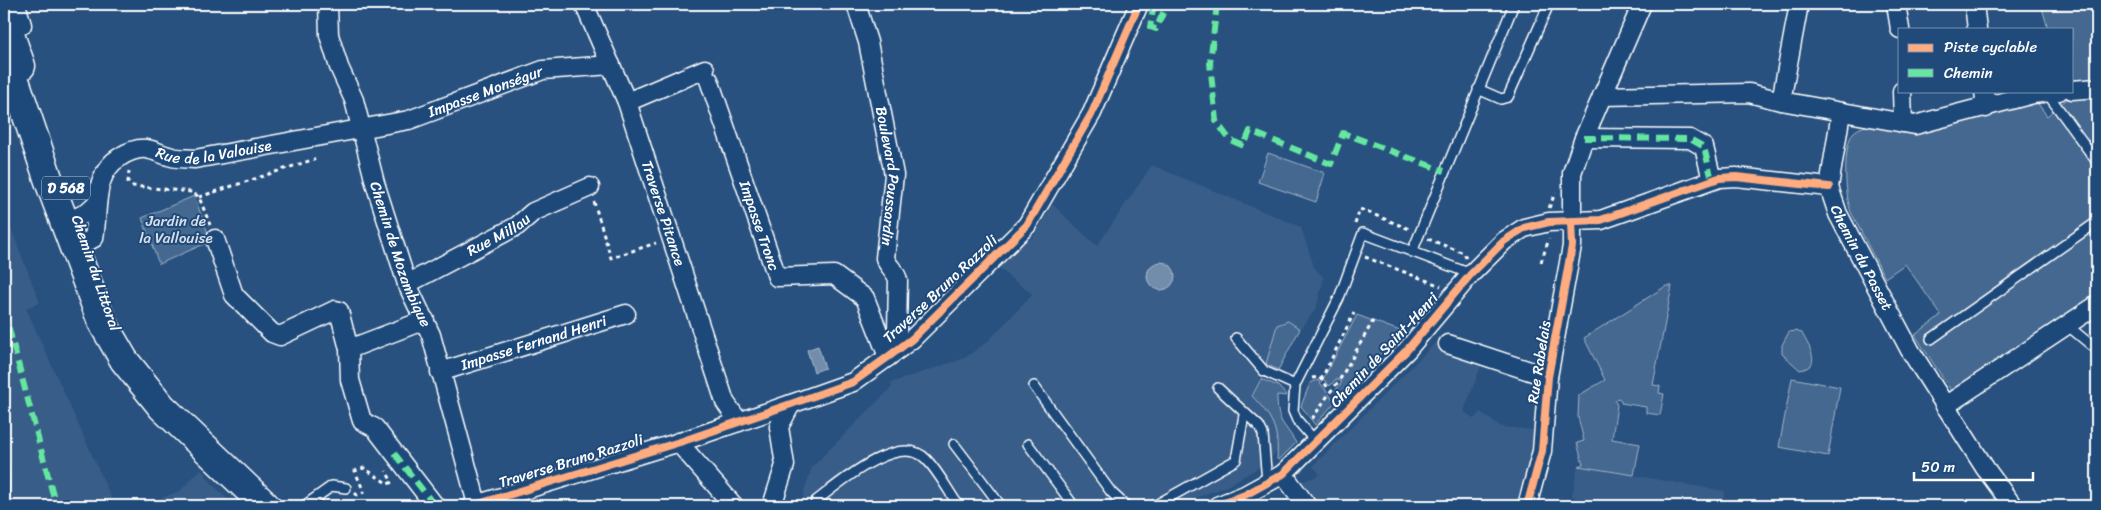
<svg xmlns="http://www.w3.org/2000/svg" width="2101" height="510" viewBox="0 0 2101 510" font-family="Sriracha,sans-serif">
	<rect width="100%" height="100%" fill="#28517f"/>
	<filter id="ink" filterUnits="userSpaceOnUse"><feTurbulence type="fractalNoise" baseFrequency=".02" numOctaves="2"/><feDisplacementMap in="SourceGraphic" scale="10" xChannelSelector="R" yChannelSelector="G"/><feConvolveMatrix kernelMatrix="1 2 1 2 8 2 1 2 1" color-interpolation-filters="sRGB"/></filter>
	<g filter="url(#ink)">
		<path fill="#375d88" d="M1152,165L1301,227L1314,267L1324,278L1316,309L1294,337L1278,370L1266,365L1252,395L1292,439L1260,467L1227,486L1175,506H803L804,491L812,467L892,387L890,383L965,358L988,341L1033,294L1009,277L997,265L1001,258L1034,236L1052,204L1097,246Z
			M4,210L40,303L26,308L115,506H4Z
			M1435,343L1483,361L1464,411L1474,419L1480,412L1502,427L1534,430L1531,455L1517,506H1311L1296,484L1320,475L1313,466Z
			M1578,466L1725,491L1722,506H1583L1572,496Z
			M201,469L214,486L235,506H141L180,491Z"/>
		<path fill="#446890" stroke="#a2b4c8" d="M2041,4H2097V81L2072,84V29H2048Z
			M2097,93V301L1954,395L1915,335L1941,315L1905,264L1885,278L1851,212C1845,197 1842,144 1854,132C1858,128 1866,126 1872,124L2036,101L2047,116L2073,94Z
			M1268,153L1325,173L1316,202L1258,182Z
			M194,196L211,241L159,264L142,218Z
			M1666,286H1672L1653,385L1660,386L1659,393L1664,394L1660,415L1646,413V407L1621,403V400L1618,398L1615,401L1617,405L1612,439L1640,444L1634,475L1578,466L1583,464L1577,443L1584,441L1578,417L1579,395L1605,380L1584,338Z
			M1357,315L1400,331L1342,397L1335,391L1342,382L1336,379L1330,386L1323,379Z
			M1288,321L1300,329L1278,370L1266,364L1277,325Z
			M1795,331L1802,333C1809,347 1823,366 1800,370L1782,354V345L1789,332Z
			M1792,378L1840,387L1828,456L1779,447Z
			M1261,379L1278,386L1287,396L1277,395C1277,423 1283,421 1296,443L1279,460L1277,459C1279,428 1272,417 1252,396Z
			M1318,380L1335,402L1315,425L1301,406L1310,383Z"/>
		<path fill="#718dab" stroke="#aabbcd" d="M1147 276a14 14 0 1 1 28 0a14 14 0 1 1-28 0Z
			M818,346L825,368L814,372L807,350Z"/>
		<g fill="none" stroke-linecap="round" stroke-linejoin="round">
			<defs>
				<path id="lane" d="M1478,89L1501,99L1508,97L1549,4
					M2047,93L2097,162
					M1412,252L1514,4
					M2067,325L2097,350
					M1236,338L1264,371L1295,385
					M1931,339L2097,222
					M1034,386L1111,492L1126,506
					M1218,388L1259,426L1263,434L1267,482
					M1316,442L1297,420L1293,411L1295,385L1339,298L1363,233L1471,274
					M954,444L1001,506
					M1028,444L1074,506
					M304,506L332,486L346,488
					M815,506L816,501C838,484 899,431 926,459C939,472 948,491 959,506
					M1154,506L1236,460L1244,415"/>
				<g id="street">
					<path d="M16,4L22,25"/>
					<path id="s1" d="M328,4L329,35L339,67L354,100L375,183L407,284L431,335L477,504"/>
					<path id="s2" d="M584,4L627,102L725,402L739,422"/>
					<path id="s3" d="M856,4L868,42L894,175L885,258C888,267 896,271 898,280L897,332L900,348"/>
					<path d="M1896,4L1900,29"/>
					<path d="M1974,4L1977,29"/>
					<path id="s4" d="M709,80L777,277L834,275L865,298L888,357"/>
					<path d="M2072,90L2097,88"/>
					<path d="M1902,91L1903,123"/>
					<path d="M1984,91L1986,108"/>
					<path d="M1602,96L1749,93L1781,101L1915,125L2033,94L2059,91"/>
					<path d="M1781,101L1799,4"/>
					<path d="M627,102L705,69"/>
					<path id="s5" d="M1841,112L1829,187L1838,214L1910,350L1985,468L2013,506"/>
					<path d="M1584,138L1690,139L1704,147L1712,180"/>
					<path d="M65,223L86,213L97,203"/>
					<path d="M215,239L234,295L272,333L280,336L335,310L339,311L349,349L350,380L362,421L375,428L435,506"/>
					<path id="s6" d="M74,248L94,238C99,210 92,174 120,157C128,152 136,148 146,149C155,150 163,155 172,157C179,159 188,158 195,159L409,120L543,70L611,65"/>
					<path id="s7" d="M407,284L517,226L533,212L590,187"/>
					<path d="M1448,344L1548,377"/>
					<path d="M349,349L425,320"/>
					<path id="s8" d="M440,372L626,314"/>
					<path d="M1945,406L2097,305"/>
					<path d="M678,442L734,506"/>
					<path d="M1283,474L1307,506"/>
					<path d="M472,506L683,441L791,404L853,382L888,357L912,339L1027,225L1092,113L1139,4"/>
					<path d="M772,506L785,465L779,427L791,404"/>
					<path d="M1217,506L1245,495L1283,474L1407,350L1471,274L1504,241L1524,228L1549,222L1601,220L1719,178L1736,177L1829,187"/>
					<path d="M1527,506L1542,451L1548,377L1572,246V173L1584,138L1642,4"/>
				</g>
				<path id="primary" d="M4,18L21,66
					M4,48L49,181L102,322L124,360L162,407L266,506"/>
			</defs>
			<use href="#lane" stroke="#fff" stroke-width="12"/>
			<use href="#street" stroke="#fff" stroke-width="21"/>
			<use href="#primary" stroke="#fff" stroke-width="31"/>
			<path stroke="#fff" stroke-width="3" stroke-dasharray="4 4" stroke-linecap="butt" d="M129,171L128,182L133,186L192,192L199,197L210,225
				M199,197L315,159
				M594,202L611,258L656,243
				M1549,208L1555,193
				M1355,224L1360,209L1409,229
				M1428,239L1464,253L1466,258
				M1365,257L1441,286
				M1541,262L1549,239
				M1312,378L1319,377L1331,391L1339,381L1373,321
				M1321,380L1354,313
				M1312,419L1331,391
				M355,493L357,495L364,492L355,471L364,468L388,484L392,482L386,471"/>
			<use href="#lane" stroke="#1f4a7a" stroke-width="9"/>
			<use href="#street" stroke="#1f4a7a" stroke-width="18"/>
			<use href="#primary" stroke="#1f4a7a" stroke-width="28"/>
			<defs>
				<path id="rail" d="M4,438L8,506"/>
			</defs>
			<use href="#rail" stroke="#fff" stroke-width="5.5"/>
			<use href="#rail" stroke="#1f4a7a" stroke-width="4" stroke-dasharray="11" stroke-linecap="butt"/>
			<path stroke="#66e7a1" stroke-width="6" stroke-dasharray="12 6" stroke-linecap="butt" d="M1154,4L1150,27L1156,29L1167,4
				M1217,4L1210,63L1216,121L1230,140L1244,146L1250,131L1331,164L1343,133L1444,171
				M1584,138L1690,139L1704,147L1712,180
				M4,310L56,506
				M394,453L435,506"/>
			<defs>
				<path id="cycleway" d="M472,506L683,441L791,404L853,382L888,357L912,339L1027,225L1092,113L1139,4
					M1217,506L1245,495L1283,474L1407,350L1471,274L1504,241L1524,228L1549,222L1601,220L1719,178L1736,177L1829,187
					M1527,506L1542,451L1548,377L1572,246L1571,221"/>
			</defs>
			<use href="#cycleway" stroke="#1f4a7a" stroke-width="11"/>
			<use href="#cycleway" stroke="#ffac80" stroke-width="8"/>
		</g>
	</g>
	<g text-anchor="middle" stroke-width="4" stroke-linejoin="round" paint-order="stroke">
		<rect fill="#1f4a7a" stroke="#bcc9d7" stroke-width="1" x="42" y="176.5" width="48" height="23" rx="4"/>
		<g font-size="14" font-weight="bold" fill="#fff">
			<text x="66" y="193">D 568</text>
		</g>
		<g font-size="15" fill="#fff" stroke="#1f4a7a">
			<text dy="5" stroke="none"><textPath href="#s6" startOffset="488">Impasse Monségur</textPath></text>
			<text dy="5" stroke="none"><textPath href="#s6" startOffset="208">Rue de la Valouise</textPath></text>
			<text dy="5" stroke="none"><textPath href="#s3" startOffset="176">Boulevard Poussardin</textPath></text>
			<text dy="5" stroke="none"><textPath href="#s2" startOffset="224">Traverse Pitance</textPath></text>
			<text dy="5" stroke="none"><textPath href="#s4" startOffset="154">Impasse Tronc</textPath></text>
			<text dy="5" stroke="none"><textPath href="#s7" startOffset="104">Rue Millau</textPath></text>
			<text dy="5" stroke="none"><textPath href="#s1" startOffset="262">Chemin de Mozambique</textPath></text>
			<text dy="5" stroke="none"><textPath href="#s5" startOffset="154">Chemin du Passet</textPath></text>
			<text transform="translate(96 273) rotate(71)" y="5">Chemin du Littoral</text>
			<text transform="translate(940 289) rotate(-43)" y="5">Traverse Bruno Razzoli</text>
			<text dy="5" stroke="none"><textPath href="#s8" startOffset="98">Impasse Fernand Henri</textPath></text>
			<text transform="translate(1384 350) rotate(-47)" y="5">Chemin de Saint-Henri</text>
			<text transform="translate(1539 362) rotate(-81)" y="5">Rue Rabelais</text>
			<text transform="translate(571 461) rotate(-17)" y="5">Traverse Bruno Razzoli</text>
		</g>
		<g font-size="15" fill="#dae1e9" stroke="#1f4a7a">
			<text x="176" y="226">Jardin de<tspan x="176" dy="17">la Vallouise</tspan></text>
		</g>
	</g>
	<rect width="2101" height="510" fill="none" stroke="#1f4a7a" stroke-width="20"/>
	<rect x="10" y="10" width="2081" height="490" fill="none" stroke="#fff" stroke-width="2" filter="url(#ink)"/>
	<rect x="1898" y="28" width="175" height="65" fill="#1f4a7a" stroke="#7992af"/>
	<rect x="1908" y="44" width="25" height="8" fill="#ffac80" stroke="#7992af"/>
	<text x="1944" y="52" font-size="15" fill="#ffffff">Piste cyclable</text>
	<rect x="1908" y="69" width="25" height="8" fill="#66e7a1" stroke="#7992af"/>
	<text x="1944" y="78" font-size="15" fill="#ffffff">Chemin</text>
	<path d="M1914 472v8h119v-8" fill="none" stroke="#ffffff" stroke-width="2.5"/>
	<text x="1921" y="472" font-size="15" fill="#ffffff" stroke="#1f4a7a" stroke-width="4" paint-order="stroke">50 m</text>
</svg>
